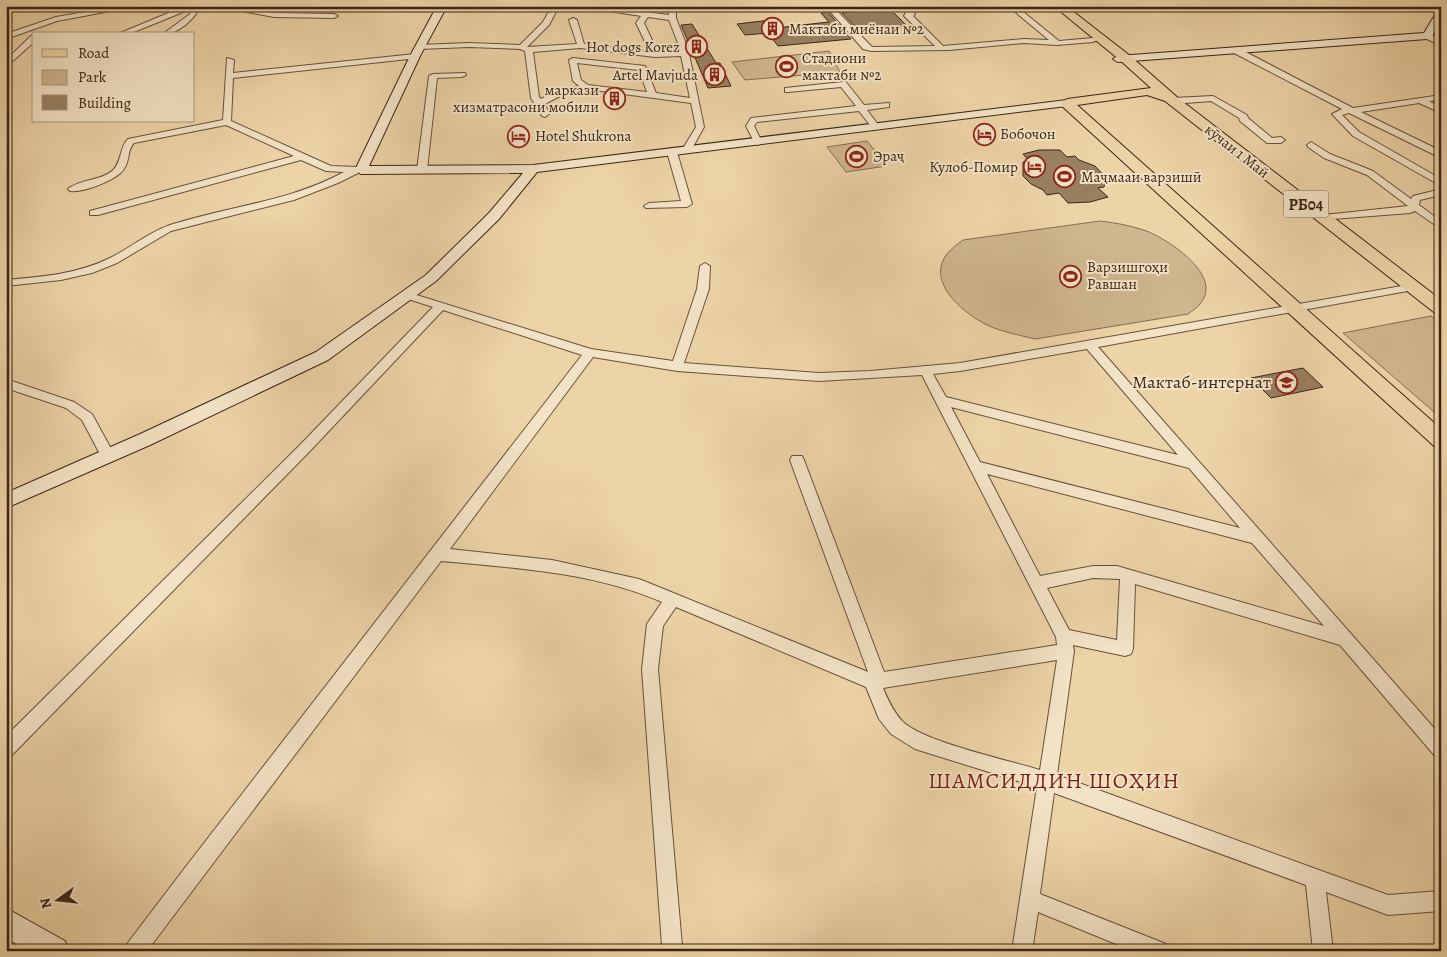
<svg xmlns="http://www.w3.org/2000/svg" width="1447" height="957" viewBox="0 0 1447 957" font-family="Alegreya,serif">
	<rect width="100%" height="100%" fill="#edd4a7"/>
	<filter id="stains"><feTurbulence type="fractalNoise" baseFrequency=".004" numOctaves="4"/><feColorMatrix values="0 0 0 0 .2 0 0 0 0 .09 0 0 0 0 .02 0 0 0 .5 -.17"/></filter>
	<radialGradient id="worn" r=".72"><stop offset=".6" stop-color="#630" stop-opacity="0"/><stop offset="1" stop-color="#630" stop-opacity=".3"/></radialGradient>
	<path fill="#cfb68e" stroke="#856d52" d="M829,51L840,72L745,80L732,62Z
		M867,141L887,166L846,172L827,147Z
		M1100,221C1117,223 1133,226 1149,232C1170,241 1224,276 1200,304C1197,308 1192,311 1188,314L1035,339C1019,335 1002,332 987,325C967,315 933,289 942,263C945,253 955,246 963,240Z
		M1431,316L1441,323V418L1343,333Z"/>
	<path fill="#988061" stroke="#3b2415" d="M888,7L907,26L877,30L879,32L862,34L842,13Z
		M828,12L851,39L778,46L768,33L745,35L737,24L771,20L776,28L829,22L821,13Z
		M692,24L716,63H720L731,86L708,88L681,25Z
		M1039,150H1060L1067,157L1075,156L1079,160L1095,166L1107,179L1104,187L1098,188L1108,197L1090,202L1068,203L1059,193L1047,195L1043,190L1031,184L1023,176V162L1029,161L1023,154Z
		M1303,368L1323,387L1271,398L1251,378Z"/>
	<g fill="none" stroke-linecap="round" stroke-linejoin="round">
		<defs>
			<path id="street" d="M6,6H13L6,10Z
				M120,6H137L57,21L6,39V34L56,17Z
				M185,6H201C194,19 179,34 163,34L190,14L193,8L129,34H118Z
				M215,6H233L274,13L334,14L338,16L334,18L274,17Z
				M552,6H559L549,25L527,47L577,44L569,20L573,18L577,20L584,44L650,52L636,23L641,16L577,6H598L669,15V6H676V18L688,49L704,127L690,152H684L682,150L696,127L691,103L586,89L558,97L545,104L549,114L545,117L542,116L531,98L525,51L520,49L469,47L419,49L415,47L419,45L469,43L520,45L543,22ZM648,17L669,20L681,51L658,53L644,23ZM580,48L655,57L681,56L690,98L656,93L645,66L573,58L569,60L573,81L579,86L552,93L541,99L539,97L533,52ZM577,63L639,70L647,92L588,85L581,80Z
				M847,6H871L838,12L872,47L935,46L904,16L906,12L901,6H908L915,14L913,16L943,46L1024,39L1049,40L1008,6H1016L1059,41L1093,38L1097,40L1093,42L1057,45L1024,43L949,50L871,51L863,49L829,10Z
				M1412,6H1425L1441,10V14Z
				M1424,34H1430L1441,40V45L1424,38Z
				M31,36H34V42L6,67V60Z
				M1234,49H1240L1353,108L1441,95V100L1429,101L1441,108V113L1419,103L1361,112L1441,151V158L1349,113L1342,115L1359,132L1441,179V186L1353,136L1332,114L1342,109L1234,53Z
				M415,54H418V58L233,78L231,121L331,166L357,167L360,168V172L338,183L294,200L171,231L117,263L92,273L61,280L6,286V280C41,277 78,274 110,258C132,247 150,231 173,224C231,206 291,201 344,172L326,171L301,160L98,215H90V211L294,156L226,125L134,143C127,150 130,161 124,169C117,180 83,193 70,191L68,189C80,179 100,181 112,171C122,163 119,148 128,139L223,120L227,58L234,60L233,73Z
				M465,73L466,75L462,77L437,78L427,170L422,173L419,172L417,170L429,76L433,74Z
				M843,82H846L864,105L889,103V107L867,110L880,127L879,129H873L859,111L757,122L754,126L762,142L758,145L755,144L746,126L751,118L856,106L841,87L788,92H785V88Z
				M1213,96L1247,115L1248,118L1272,138L1281,137L1285,140L1281,143H1267L1240,121L1239,118L1211,101L1173,104L1169,101L1173,98Z
				M1311,142L1330,154L1373,171L1411,199L1413,196L1441,189V195L1420,200L1419,205L1441,221V229L1415,211L1410,213L1320,220L1319,218L1324,215L1408,206L1367,175L1324,158L1308,147L1307,145Z
				M672,149L677,152L692,204L687,207L646,208L644,206L649,203L681,201L667,152Z
				M705,263L710,266L709,289L684,363L819,373L870,371L960,363L1413,284L1417,285L1419,287L1417,289L1413,290L1098,347L1441,736V759L1435,756L1340,645L1135,584L1133,649L1131,654L1125,656L1073,645L1074,651L1057,775L1388,895L1441,891V911L1388,915L1326,892L1333,951H1313L1306,885L1054,793L1040,894L1166,944L1169,951H1133L1038,912L1032,951H1012L1037,787L915,749L891,734L879,719L866,687L676,607L663,626L658,669L682,946L680,951H660L662,946L642,669L647,624L662,602C593,572 515,568 441,561L147,951H124L127,944L184,869L582,355L443,310L309,452L12,755L6,758V736L299,446L433,307L402,297L400,295L402,293H410L591,349L673,361L697,289L700,266ZM1087,349L1178,455L946,397L933,374L960,371ZM593,357L677,371L819,381L922,375L1056,637L1057,645L884,672L804,460L802,456H792L790,460L868,672L639,579L552,560L450,549ZM951,407L1189,468L1240,528L980,462ZM987,474L1252,543L1324,626L1117,566H1093L1040,576ZM1093,578L1120,579L1117,640L1069,630L1047,588ZM1057,660L1040,770C1008,760 923,742 902,721C893,711 888,700 883,688Z
				M6,379L74,402L92,414L115,456L113,460H103L82,420L66,408L6,388Z"/>
			<path id="secondary" d="M437,6H447L420,56L369,166L533,165L1067,100L1073,103L1067,106L537,172L499,219L436,281L328,360L150,445L6,508V493L138,435L316,352L426,275L489,213L523,173L361,174L355,170L410,56Z
				M1441,9V21L1431,38L1427,39L1118,62L1113,59L1118,56L1424,33L1438,10Z
				M6,908L65,941L69,951H28L6,938Z"/>
			<path id="primary" d="M1054,6H1066L1129,55L1178,98L1441,300V314L1435,313L1165,101L1147,95L1077,105L1441,429V448L1434,446L1062,106L1061,103L1067,99L1151,88L1121,61Z"/>
		</defs>
		<use href="#street" stroke="#68503a" stroke-width="2"/>
		<use href="#secondary" stroke="#3b2415" stroke-width="2"/>
		<use href="#primary" stroke="#3b2415" stroke-width="2"/>
		<use href="#street" fill="#f3e3c6" fill-rule="evenodd"/>
		<use href="#secondary" fill="#f3e3c6" fill-rule="evenodd"/>
		<use href="#primary" fill="#edd4a7" fill-rule="evenodd"/>
	</g>
	<defs>
		<symbol id="building-ring" viewBox="-11 -11 22 22"><circle r="9.5" fill="#f3e3c6" stroke="#8f2418" stroke-width="1.5"/><path d="M-4-6H4V6H1V3H-1V6H-4ZM-2.5-4.3h1.7v1.8h-1.7ZM.8-4.3h1.7v1.8H.8ZM-2.5-1h1.7V.8h-1.7ZM.8-1h1.7V.8H.8Z" fill="#8f2418"/></symbol>
		<symbol id="stadium-ring" viewBox="-11 -11 22 22"><circle r="9.5" fill="#f3e3c6" stroke="#8f2418" stroke-width="1.5"/><path d="M0-5a6.5 5 0 1 0 0 10a6.5 5 0 1 0 0-10ZM-3.5-1.8h7v3.6h-7Z" fill="#8f2418"/></symbol>
		<symbol id="hotel-ring" viewBox="-11 -11 22 22"><circle r="9.5" fill="#f3e3c6" stroke="#8f2418" stroke-width="1.5"/><path d="M-6-4.5h1.5V1H6V5H4.5V3h-9V5H-6ZM-4 0a1.8 1.8 0 1 1 3.6 0ZM.5 0V-2.5h3Q6-2.5 6 0Z" fill="#8f2418"/></symbol>
		<symbol id="school-ring" viewBox="-11 -11 22 22"><circle r="9.5" fill="#f3e3c6" stroke="#8f2418" stroke-width="1.5"/><path d="M0-5L7-2L0 1L-7-2ZM-4 1L0 2.5L4 1V4Q0 6-4 4Z" fill="#8f2418"/></symbol>
	</defs>
	<g fill-rule="evenodd">
		<use href="#building-ring" x="760" y="16" width="25" height="25"/>
		<use href="#building-ring" x="684" y="34" width="25" height="25"/>
		<use href="#stadium-ring" x="774" y="54" width="25" height="25"/>
		<use href="#building-ring" x="702" y="62" width="25" height="25"/>
		<use href="#building-ring" x="602" y="86" width="25" height="25"/>
		<use href="#hotel-ring" x="972" y="122" width="25" height="25"/>
		<use href="#hotel-ring" x="506" y="124" width="25" height="25"/>
		<use href="#stadium-ring" x="844" y="144" width="25" height="25"/>
		<use href="#hotel-ring" x="1022" y="154" width="25" height="25"/>
		<use href="#stadium-ring" x="1052" y="164" width="25" height="25"/>
		<use href="#stadium-ring" x="1058" y="264" width="25" height="25"/>
		<use href="#school-ring" x="1274" y="370" width="25" height="25"/>
	</g>
	<g text-anchor="middle" stroke-width="4" stroke-linejoin="round" paint-order="stroke">
		<g font-size="15" fill="#3b2415" stroke="#f3e3c6" text-anchor="start">
			<text x="789" y="34">Мактаби миёнаи №2</text>
			<text x="680" y="52" text-anchor="end">Hot dogs Korez</text>
			<text x="802" y="63">Стадиони<tspan x="802" dy="17">мактаби №2</tspan></text>
			<text x="698" y="80" text-anchor="end">Artel Mavjuda</text>
			<text x="599" y="95" text-anchor="end">маркази<tspan x="599" dy="17">хизматрасони мобили</tspan></text>
			<text x="1000" y="139">Бобочон</text>
			<text x="535" y="141">Hotel Shukrona</text>
			<text x="873" y="161">Эраҷ</text>
			<text x="1018" y="172" text-anchor="end">Кулоб-Помир</text>
			<text x="1081" y="182">Маҷмааи варзишӣ</text>
			<text x="1087" y="272">Варзишгоҳи<tspan x="1087" dy="17">Равшан</tspan></text>
		</g>
		<g font-size="15" fill="#3b2415" stroke="#f3e3c6">
			<text transform="translate(1237 151) rotate(38)" y="5">кӯчаи 1 Май</text>
		</g>
		<rect fill="#f3e3c6" stroke="#725d4a" stroke-width="1" x="1283.5" y="190.5" width="45" height="27" rx="4"/>
		<g font-size="16" font-weight="bold" fill="#3b2415">
			<text x="1306" y="210">РБ04</text>
		</g>
		<g font-size="18" fill="#3b2415" stroke="#f3e3c6" text-anchor="end">
			<text x="1271" y="388">Мактаб-интернат</text>
		</g>
		<g font-size="22" letter-spacing="1" fill="#7a1f14" stroke="#f3e3c6">
			<text x="1054" y="788">ШАМСИДДИН ШОҲИН</text>
		</g>
	</g>
	<rect width="1447" height="957" fill="none" stroke="#edd4a7" stroke-width="25"/>
	<rect x="8" y="8" width="1432" height="942" fill="none" stroke="#3b2415" stroke-width="2.5"/>
	<rect x="12" y="12" width="1422" height="932" fill="none" stroke="#3b2415"/>
	<rect x="32" y="32" width="162" height="90" fill="#f3e3c6" stroke="#a9977f"/>
	<rect x="42" y="49" width="25" height="8" fill="#edd4a7" stroke="#a9977f"/>
	<text x="78" y="58" font-size="15" fill="#3b2415">Road</text>
	<rect x="42" y="70" width="25" height="15" fill="#cfb68e" stroke="#a9977f"/>
	<text x="78" y="82" font-size="15" fill="#3b2415">Park</text>
	<rect x="42" y="95" width="25" height="15" fill="#988061" stroke="#a9977f"/>
	<text x="78" y="108" font-size="15" fill="#3b2415">Building</text>
	<g transform="translate(58 900) rotate(255)" stroke="#f3e3c6" stroke-width="4" paint-order="stroke">
	<path d="M0-4L9 19L0 12L-9 19Z" fill="#3b2415"/>
	<text y="-8" font-size="14" font-weight="bold" text-anchor="middle" fill="#3b2415">N</text>
	</g>
	<rect width="100%" height="100%" filter="url(#stains)"/>
	<rect width="100%" height="100%" fill="url(#worn)"/>
</svg>
